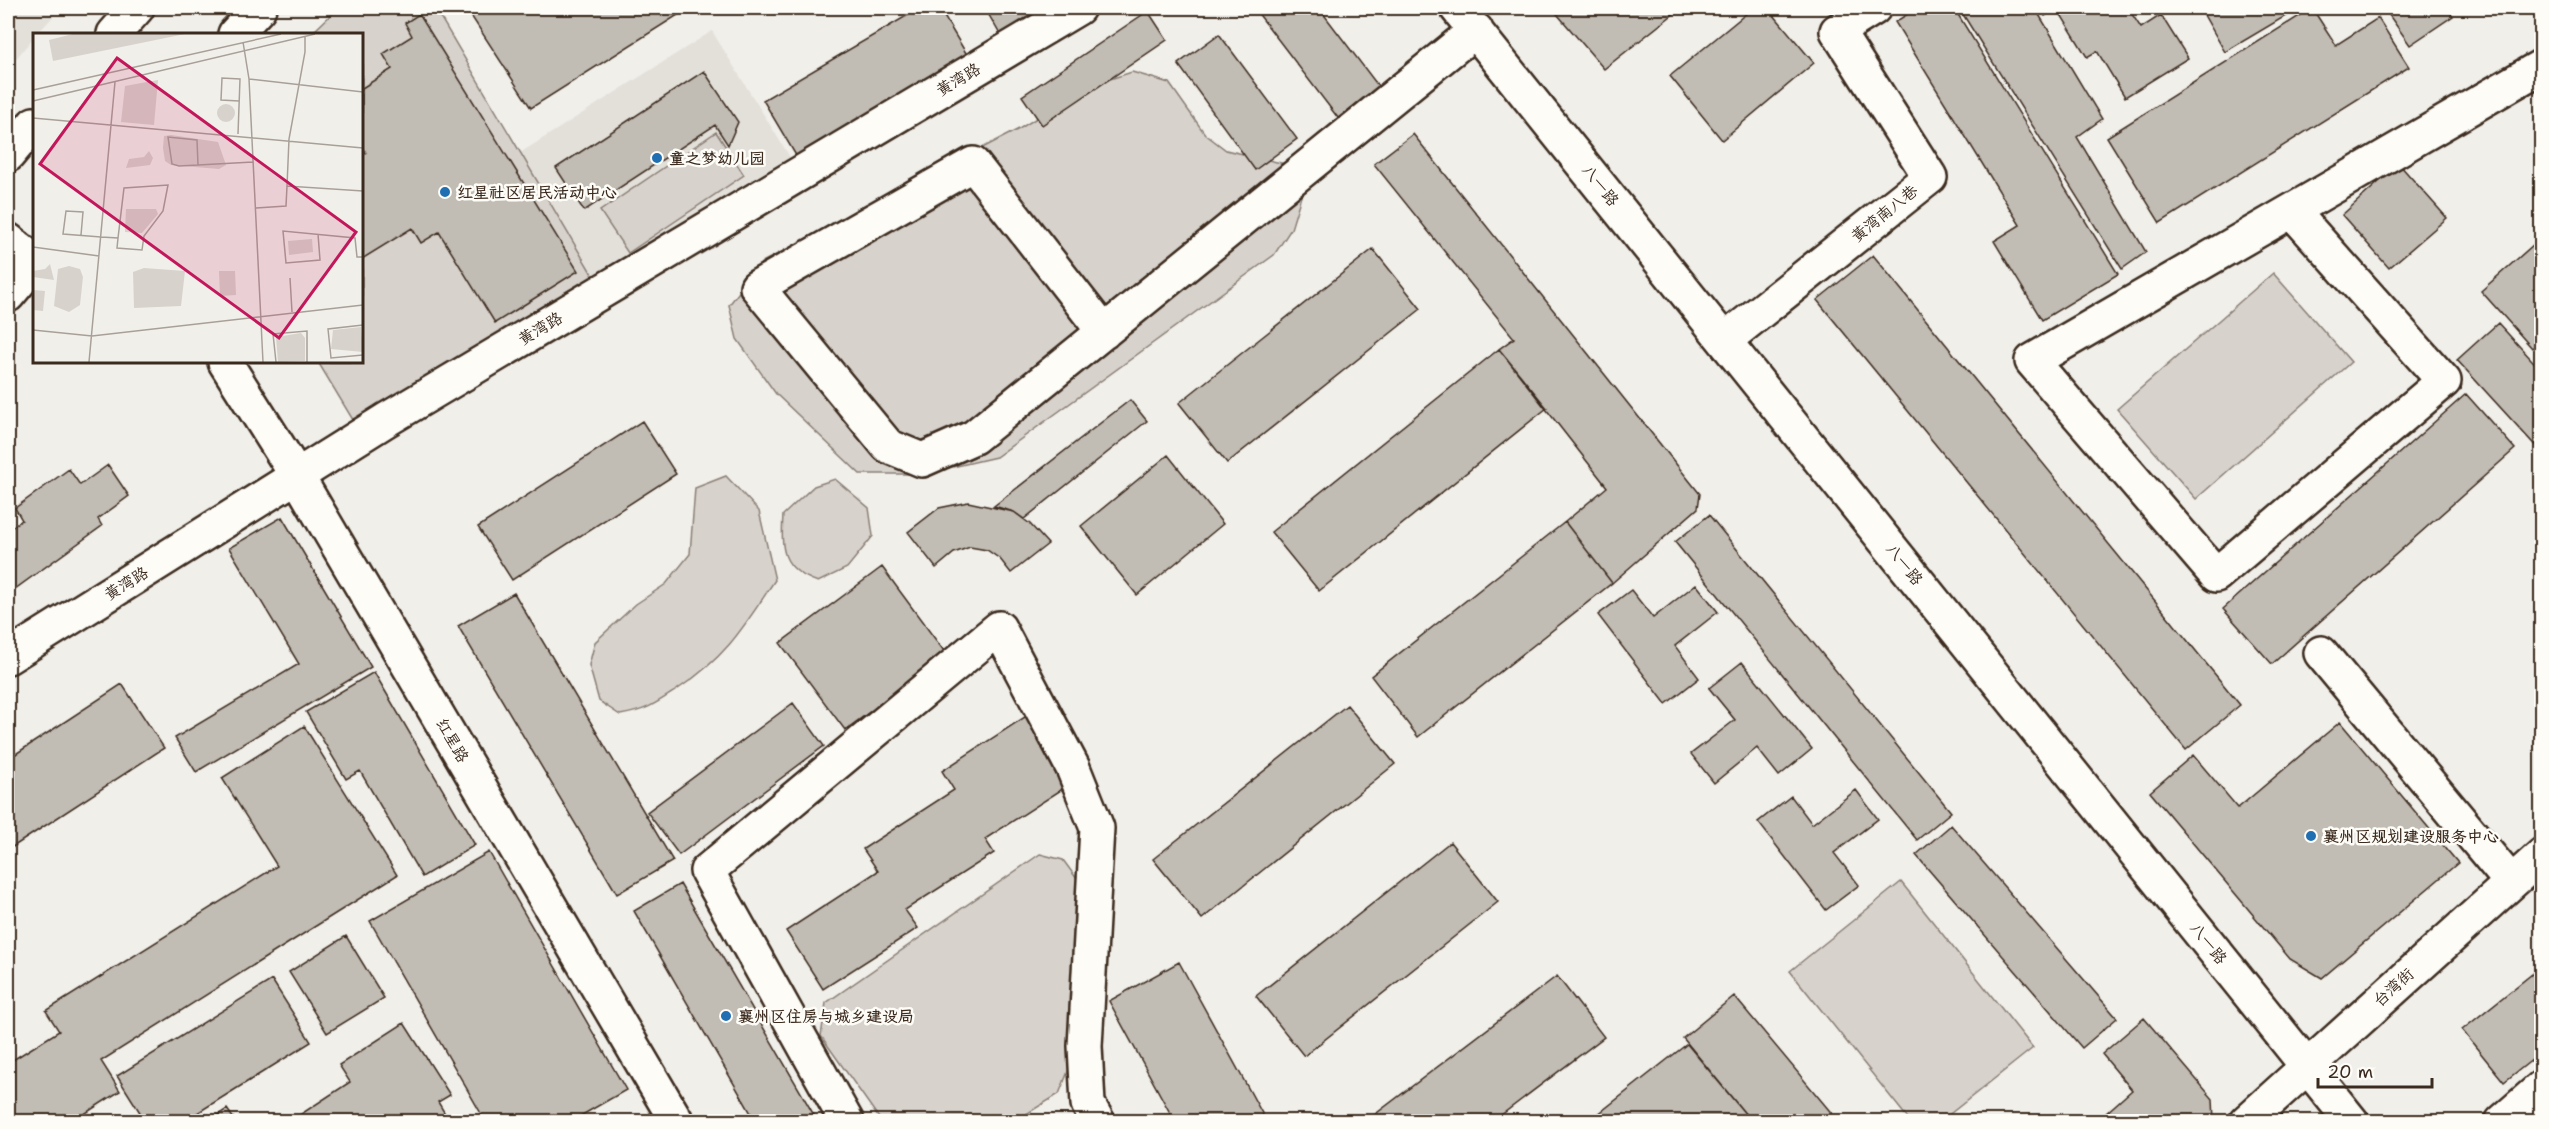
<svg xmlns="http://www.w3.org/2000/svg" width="2549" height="1129" viewBox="0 0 2549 1129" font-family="'Shantell Sans','LXGW WenKai TC',sans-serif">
	<rect width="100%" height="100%" fill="#f1efea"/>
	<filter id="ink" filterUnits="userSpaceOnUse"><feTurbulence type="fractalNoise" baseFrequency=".0167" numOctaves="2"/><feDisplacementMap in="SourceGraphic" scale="12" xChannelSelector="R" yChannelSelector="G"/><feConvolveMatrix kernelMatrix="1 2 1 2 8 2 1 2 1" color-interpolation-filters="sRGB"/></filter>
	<g filter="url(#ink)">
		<path fill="#e3e0da" d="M8,8H61L37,34H34V37L8,68Z
			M712,31L793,162L595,279L520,153Z"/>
		<path fill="#d7d2cc" stroke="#897e75" stroke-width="1.5" d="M338,8H435L595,279L356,425L318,362H362V34H311Z
			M1132,72L1169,83L1205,134L1226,150L1285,164L1302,193L1291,229L1274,255L996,457L922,474H860L776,394L737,339L729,305L762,262L1019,129L1088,86Z
			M716,132L744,175L628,253L600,211Z
			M2273,273L2351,362L2196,499L2117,409Z
			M726,476L759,511L775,580C743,628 727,656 678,689C655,704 648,710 620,715L599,701L589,665L595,642L636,604L666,584L690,554L695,488Z
			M835,479L869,508L873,536L847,568L818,582C781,569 781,550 783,515L814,486Z
			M1040,854L1063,860L1077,879L1071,1064L1059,1094L1015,1121H881L821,1036L826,1003Z
			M1901,882L2033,1048L1941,1121H1910L1790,971Z"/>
		<path fill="#c1bcb4" stroke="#3b2a1e" stroke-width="1.5" d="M466,8H689L531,108Z
			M920,8H939L969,58L798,159L763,100Z
			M985,8H1055L1002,38Z
			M1254,8H1319L1379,87L1338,118Z
			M1552,8H1681L1604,69Z
			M1753,8H1768L1814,63L1722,140L1670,76Z
			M1917,8H1954L2118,274L2042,320L1994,241L2020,225L1895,22Z
			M1959,8H2035L2102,119L2077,137L2146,252L2122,269Z
			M2040,8H2128L2141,28L2161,15L2188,58L2125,97L2097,51L2087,57L2057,8L2045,16Z
			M2200,8H2299L2225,52Z
			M2312,8L2336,45L2378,18L2409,67L2160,223L2107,137Z
			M2384,8H2447L2453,16L2410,45Z
			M1148,11L1167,40L1042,125L1022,96Z
			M419,14L578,271L495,323L439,232L421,243L412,228L362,259V156L366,153L362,145V88L392,69L383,54L412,36L405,23Z
			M1219,34L1297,139L1255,170L1178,64Z
			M704,71L738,122L728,145L715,125L584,211L556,168Z
			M1413,134L1700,494L1698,508L1612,583L1565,522L1607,487L1499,349L1514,338L1374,164Z
			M2399,164L2447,218L2389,268L2342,215Z
			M2542,237V340L2532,348L2481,291Z
			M1373,249L1421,309L1227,463L1179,403Z
			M1873,255L2240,705L2186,750L1817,300Z
			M2498,323L2542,371V453L2457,360Z
			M1499,349L1547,408L1319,591L1271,532Z
			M2466,394L2515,449L2272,664L2223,609Z
			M1130,400L1147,421L1024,519L1014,512L994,506Z
			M642,421L676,474L512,580L478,527Z
			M1168,455L1223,524L1137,595L1081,526Z
			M108,465L129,496L98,519L102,526L8,594V530L22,520L15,508L69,469L80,485Z
			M968,502L1014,512L1030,524L1048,544L1011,573L1000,559L987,550L970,547L954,553L936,568L908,532L939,508Z
			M1709,515L1951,812L1917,840L1675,542Z
			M282,517L371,667L196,772L175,738L299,664L229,548Z
			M1565,522L1612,583L1418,737L1371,676Z
			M882,567L947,655L845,730L780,643Z
			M1696,584L1718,612L1675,646L1699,678L1666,704L1598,615L1631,590L1653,618Z
			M514,593L673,861L617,894L458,626Z
			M1742,662L1812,749L1779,776L1757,748L1714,783L1691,754L1735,720L1709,688Z
			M374,672L475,845L422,877L360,771L346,779L306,712Z
			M122,684L164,748L8,850V759Z
			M793,703L824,746L679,855L647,812Z
			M1347,705L1395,764L1202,919L1153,859Z
			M1031,713L1075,781L985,839L994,853L905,910L918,928L823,989L786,931L878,871L863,849L954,790L942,771Z
			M2340,722L2458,863L2322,978L2290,959L2150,792L2193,755L2238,808Z
			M304,726L397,875L101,1061L120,1091L72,1122H8V1063L59,1031L46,1011L277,866L222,778Z
			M1856,790L1878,819L1834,853L1859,885L1826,910L1758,822L1791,796L1812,824Z
			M1951,825L2117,1018L2082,1048L1916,855Z
			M1450,842L1498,902L1304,1056L1256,996Z
			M489,852L626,1090L570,1122H486L370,921Z
			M680,884L818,1122H756L634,911Z
			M346,936L384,998L327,1033L289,972Z
			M1179,962L1264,1117L1256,1122H1175L1109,1001Z
			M2542,966V1052L2504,1082L2462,1030Z
			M1557,976L1604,1037L1492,1122H1365Z
			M272,980L311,1042L183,1122H146L117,1076Z
			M1734,996L1839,1122H1752L1683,1038Z
			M2144,1018L2213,1099L2214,1120L2212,1122H2096L2132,1090L2102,1054Z
			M404,1023L450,1095L438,1102L450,1122H289L350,1082L339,1065Z
			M1687,1044L1752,1122H1588Z
			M227,1109L236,1122H207Z"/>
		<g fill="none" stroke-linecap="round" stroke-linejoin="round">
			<defs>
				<path id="minor" d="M1457,8L2352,1122
					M2292,211L2444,381L2216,575L2032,361L2542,66
					M1104,332L973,164L757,287L888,446L922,460L974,437L1476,30
					M1725,340L1930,177L1837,31L1874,8
					M225,362L297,476L677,1122
					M2321,653L2511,882
					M8,657L386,420L1078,8
					M847,1122L707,871L999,628L1073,768L1097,828L1085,1046L1088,1104L1098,1122
					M2246,1122L2542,855
					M2502,1122L2542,1087"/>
				<path id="major" d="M114,34L137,8
					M235,34L259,8
					M8,155L34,124
					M8,240L34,261
					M8,295L34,264"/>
			</defs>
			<use href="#minor" stroke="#3b2a1e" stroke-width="38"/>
			<use href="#major" stroke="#3b2a1e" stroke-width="38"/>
			<use href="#minor" stroke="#fdfcf7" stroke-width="33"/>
			<use href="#major" stroke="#fdfcf7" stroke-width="33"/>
		</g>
	</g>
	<g fill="#1f6fb2" stroke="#fdfcf7" stroke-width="2">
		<circle cx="657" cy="158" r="6"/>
		<circle cx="445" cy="192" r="6"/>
		<circle cx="2311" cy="836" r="6"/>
		<circle cx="726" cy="1016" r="6"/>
	</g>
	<g text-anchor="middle" stroke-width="5" stroke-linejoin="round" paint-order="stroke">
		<g font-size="16" fill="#3b2a1e" stroke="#fdfcf7">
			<text transform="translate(958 79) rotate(-31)" y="6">黄湾路</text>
			<text transform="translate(1601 185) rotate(51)" y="6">八一路</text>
			<text transform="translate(1884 213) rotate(-39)" y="6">黄湾南八巷</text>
			<text transform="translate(540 328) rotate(-31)" y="6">黄湾路</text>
			<text transform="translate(1905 564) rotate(51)" y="6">八一路</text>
			<text transform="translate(126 583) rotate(-32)" y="6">黄湾路</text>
			<text transform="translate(453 740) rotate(60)" y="6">红星路</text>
			<text transform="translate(2209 943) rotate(51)" y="6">八一路</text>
			<text transform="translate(2393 987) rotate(-42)" y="6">台湾街</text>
		</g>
		<g font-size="16" font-weight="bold" fill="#3b2a1e" stroke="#fdfcf7" text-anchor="start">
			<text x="669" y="164">童之梦幼儿园</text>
			<text x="457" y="198">红星社区居民活动中心</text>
			<text x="2323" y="842">襄州区规划建设服务中心</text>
			<text x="738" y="1022">襄州区住房与城乡建设局</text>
		</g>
	</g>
	<g transform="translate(33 33)">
		<rect width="330" height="330" fill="#f1efea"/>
		<path d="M40,1H152L20,28L16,7ZM125,47L121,92L88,89L92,53ZM184 80a9 9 0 1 1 18 0a9 9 0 1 1-18 0ZM138,102L185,109L193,132L186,136L138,132L132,128L130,115L131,103ZM116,118L120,125L117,132L93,135L96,126L111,124ZM93,176H123L125,181L109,200L92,199ZM279,206L280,219L256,222L255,208ZM17,231L21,247L0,244V238L12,236ZM36,233L47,236L50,244L47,272L36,279L21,273L25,236ZM111,235L152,238L148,273L101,275L100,239ZM186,238H202L203,262L187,263ZM0,257L12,258L10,278L0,277ZM328,294L330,319L298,316L300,297ZM268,300L272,305V328L245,329L243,304Z" fill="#d7d2cc"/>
		<path fill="none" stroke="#a8a098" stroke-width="1.5" d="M210,9L216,46L230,329M216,46L330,59M0,57L248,1M0,68L282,1M0,85L330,115M205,101L207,46L189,45L188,67L206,68M165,132L164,107L135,104L139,131L146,133L165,132L220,129M254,153L256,106L272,19V4M223,175L253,173L254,153L330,158M285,201L287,227L253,230L250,198L322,205L324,224H330M48,202L50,179L33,178L30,201L68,204L85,205L84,215L109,217L111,203L130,178L135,152L91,155L85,205M0,214L66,223M257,245L259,279M330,292L295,296L298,325L330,322M0,297L59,303L330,272M56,329L82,49M243,329L240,301L274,298V329"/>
		<path fill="#c2185b" fill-opacity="0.15" stroke="#c2185b" stroke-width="3" d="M84,25L323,199L246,305L7,131Z"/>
		<rect width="330" height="330" fill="none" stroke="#3b2a1e" stroke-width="3"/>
	</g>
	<rect width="2549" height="1129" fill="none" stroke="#fdfcf7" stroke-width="30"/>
	<rect x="15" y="15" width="2519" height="1099" fill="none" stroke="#3b2a1e" stroke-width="2" filter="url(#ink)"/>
	<path d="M2318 1078v9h114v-9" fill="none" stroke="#3b2a1e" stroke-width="3"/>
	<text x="2327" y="1078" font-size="18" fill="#3b2a1e" stroke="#fdfcf7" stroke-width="4.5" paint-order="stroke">20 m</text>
</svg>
